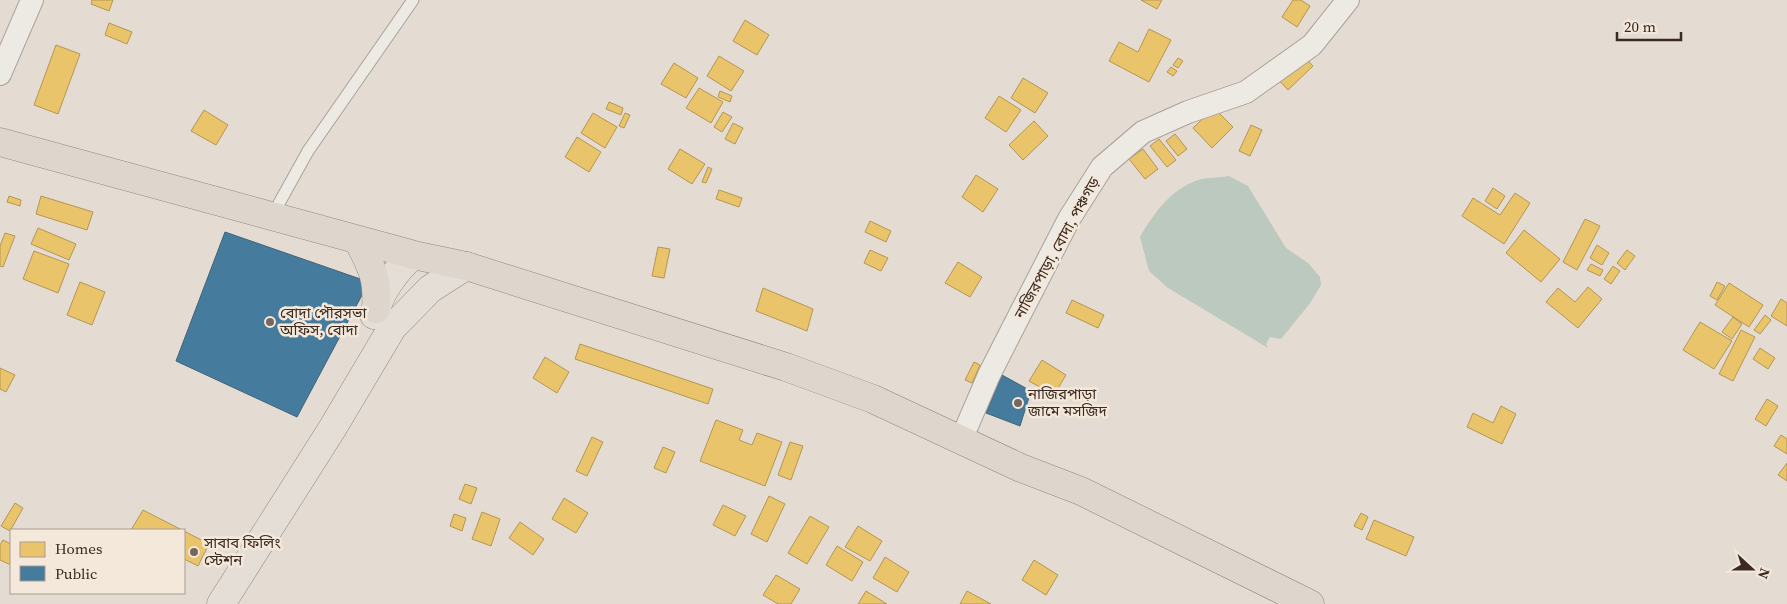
<svg xmlns="http://www.w3.org/2000/svg" width="1787" height="604" viewBox="0 0 1787 604" font-family="'Source Serif 4','Noto Sans Bengali',serif">
	<rect width="100%" height="100%" fill="#e4dcd3"/>
	<path fill="#bcc9bf" d="M1229,176L1248,186L1286,248L1308,263L1320,277L1321,285L1311,302L1281,339L1270,337L1266,344L1268,348L1168,288L1149,271L1140,237C1154,213 1170,190 1198,180C1207,177 1219,178 1229,176Z"/>
	<path fill="#e9c46a" stroke="#b49654" d="M92,0H113L109,11L91,4Z
		M1141,0H1162L1157,9Z
		M1293,0H1301L1310,6L1297,27L1282,17Z
		M745,20L769,35L757,55L733,41Z
		M109,23L132,32L127,44L105,35Z
		M1149,29L1171,40L1149,82L1109,61L1119,42L1138,52Z
		M56,45L80,54L58,114L34,105Z
		M1299,51L1313,66L1288,90L1274,75Z
		M719,56L744,71L731,91L707,76Z
		M1178,58L1183,61L1178,68L1173,65Z
		M674,63L698,78L686,98L661,84Z
		M1171,67L1177,71L1173,76L1167,72Z
		M1023,78L1048,93L1035,113L1011,98Z
		M699,88L723,102L711,123L686,108Z
		M720,91L732,96L730,102L718,97Z
		M999,96L1021,110L1006,132L985,118Z
		M609,102L623,108L621,115L606,109Z
		M1214,108L1233,127L1212,148L1193,128Z
		M204,110L228,125L216,145L191,131Z
		M723,112L732,117L722,132L714,127Z
		M593,113L617,127L605,148L581,133Z
		M625,113L630,115L624,128L619,126Z
		M1034,121L1048,136L1023,160L1009,145Z
		M733,123L743,128L735,144L725,139Z
		M1251,125L1262,130L1250,156L1239,151Z
		M1175,134L1187,149L1178,156L1166,141Z
		M577,137L601,152L589,172L565,157Z
		M1159,139L1176,160L1167,167L1150,146Z
		M680,149L705,164L692,184L668,169Z
		M1143,149L1158,169L1145,179L1129,159Z
		M708,167L712,169L706,183L702,182Z
		M976,175L998,189L983,212L962,197Z
		M1493,188L1505,196L1497,209L1485,201Z
		M719,190L742,198L739,207L716,199Z
		M1515,193L1530,203L1504,244L1462,216L1473,198L1500,215Z
		M9,196L21,200L20,206L7,202Z
		M41,196L93,212L87,230L36,214Z
		M1585,219L1600,226L1577,270L1563,262Z
		M870,221L891,231L886,242L865,232Z
		M38,228L76,244L69,260L31,244Z
		M1524,230L1560,259L1541,282L1506,253Z
		M5,233L15,236L3,267L0,266V246Z
		M1597,245L1609,253L1602,265L1590,258Z
		M658,247L670,249L664,278L652,276Z
		M870,250L888,258L881,271L864,263Z
		M1627,250L1635,256L1625,270L1617,263Z
		M34,251L69,264L58,293L23,279Z
		M958,262L982,277L970,297L945,283Z
		M1591,264L1603,270L1600,276L1587,270Z
		M1613,266L1620,271L1611,284L1604,279Z
		M80,282L105,292L92,325L67,315Z
		M1717,282L1725,286L1717,300L1710,296Z
		M1729,283L1763,305L1749,327L1715,305Z
		M1588,287L1602,299L1578,328L1546,302L1558,288L1575,302Z
		M763,288L813,309L807,331L756,311Z
		M1781,299L1787,303V326L1771,316Z
		M1072,300L1104,315L1098,328L1066,313Z
		M1765,315L1771,320L1760,334L1754,330Z
		M1733,317L1742,324L1732,339L1722,332Z
		M1700,322L1732,341L1714,369L1683,350Z
		M1741,330L1755,337L1733,381L1719,374Z
		M580,344L713,389L708,404L575,359Z
		M1760,348L1775,358L1768,369L1753,359Z
		M545,357L569,372L557,393L533,378Z
		M1042,360L1066,375L1054,395L1029,381Z
		M974,362L980,365L972,383L965,380Z
		M0,368L15,375L6,392L0,389Z
		M1767,399L1778,406L1766,426L1755,419Z
		M1501,406L1516,414L1502,444L1467,427L1473,413L1493,423Z
		M716,420L743,430L739,440L752,445L757,433L782,442L765,486L700,461Z
		M1781,435L1787,439V454L1774,446Z
		M592,437L603,442L587,476L576,471Z
		M790,442L803,446L791,480L778,475Z
		M663,447L675,452L666,473L654,468Z
		M1787,463V481L1778,475Z
		M465,484L477,488L471,504L459,499Z
		M769,496L785,504L767,542L751,534Z
		M564,498L588,513L576,533L552,519Z
		M15,503L23,508L10,531L1,526Z
		M723,505L746,516L735,536L713,525Z
		M143,510L182,530H131Z
		M482,512L500,519L491,546L472,539Z
		M1361,513L1368,517L1362,530L1354,526Z
		M454,514L466,518L462,531L450,526Z
		M810,516L829,527L807,564L788,553Z
		M1374,520L1414,537L1406,556L1366,539Z
		M520,522L544,539L533,555L509,538Z
		M858,526L882,541L870,561L845,547Z
		M184,531L209,544L198,566L184,559Z
		M3,540L11,544V565L0,560V545Z
		M837,546L863,562L852,581L826,565Z
		M885,557L909,572L897,592L873,578Z
		M1034,560L1058,575L1046,595L1022,580Z
		M776,575L800,589L791,604H778L763,595Z
		M866,591L887,604H858Z
		M967,591L991,604H960Z"/>
	<path fill="#457b9d" stroke="#426378" d="M225,232L369,282L297,417L176,361Z
		M1002,375L1031,391L1020,426L986,413Z"/>
	<g fill="none" stroke-linecap="round" stroke-linejoin="round">
		<defs>
			<path id="service" d="M272,216L308,151L413,0"/>
			<path id="minor" d="M0,74L32,0
				M961,440L989,375L1017,320L1069,219L1102,167L1143,132L1188,112L1246,92L1312,45L1348,0"/>
			<path id="primary" d="M374,315C381,290 394,272 413,255
				M221,604L332,429L392,328L430,289L466,266"/>
			<path id="trunk" d="M0,142L418,256L466,266L786,367L873,399L1021,468L1081,491L1310,604
				M358,240C372,269 378,276 376,309"/>
		</defs>
		<use href="#service" stroke="#aaa29b" stroke-width="13"/>
		<use href="#minor" stroke="#aaa29b" stroke-width="24"/>
		<use href="#primary" stroke="#908882" stroke-width="29"/>
		<use href="#trunk" stroke="#908882" stroke-width="29"/>
		<use href="#service" stroke="#ede9e3" stroke-width="11"/>
		<use href="#minor" stroke="#ede9e3" stroke-width="22"/>
		<use href="#primary" stroke="#e5ded6" stroke-width="28"/>
		<use href="#trunk" stroke="#ded6cc" stroke-width="28"/>
	</g>
	<g fill="#766860" stroke="#f4e8da" stroke-width="2">
		<circle cx="270" cy="322" r="5"/>
		<circle cx="1018" cy="403" r="5"/>
		<circle cx="194" cy="552" r="5"/>
	</g>
	<g text-anchor="middle" stroke-width="5" stroke-linejoin="round" paint-order="stroke">
		<g font-size="15" fill="#3a2a22" stroke="#f4e8da">
			<text transform="translate(1057 248) rotate(-61)" y="5">নাজিরপাড়া, বোদা, পঞ্চগড়</text>
		</g>
		<g font-size="15" fill="#3a2a22" stroke="#f4e8da" text-anchor="start">
			<text x="280" y="318">বোদা পৌরসভা<tspan x="280" dy="17">অফিস, বোদা</tspan></text>
			<text x="1028" y="399">নাজিরপাড়া<tspan x="1028" dy="17">জামে মসজিদ</tspan></text>
			<text x="204" y="548">সাবাব ফিলিং<tspan x="204" dy="17">স্টেশন</tspan></text>
		</g>
	</g>
	<rect x="10" y="529" width="175" height="65" fill="#f4e8da" stroke="#aa9c90"/>
	<rect x="20" y="542" width="25" height="15" fill="#e9c46a" stroke="#aa9c90"/>
	<text x="55" y="554" font-size="15" fill="#3a2a22">Homes</text>
	<rect x="20" y="566" width="25" height="15" fill="#457b9d" stroke="#aa9c90"/>
	<text x="55" y="579" font-size="15" fill="#3a2a22">Public</text>
	<g transform="translate(1752 569) rotate(111)" stroke="#f4e8da" stroke-width="4" paint-order="stroke">
	<path d="M0-4L9 19L0 12L-9 19Z" fill="#3a2a22"/>
	<text y="-8" font-size="14" font-weight="bold" text-anchor="middle" fill="#3a2a22">N</text>
	</g>
	<path d="M1617 32v8h64v-8" fill="none" stroke="#3a2a22" stroke-width="2.5"/>
	<text x="1624" y="32" font-size="15" fill="#3a2a22" stroke="#f4e8da" stroke-width="4" paint-order="stroke">20 m</text>
</svg>
